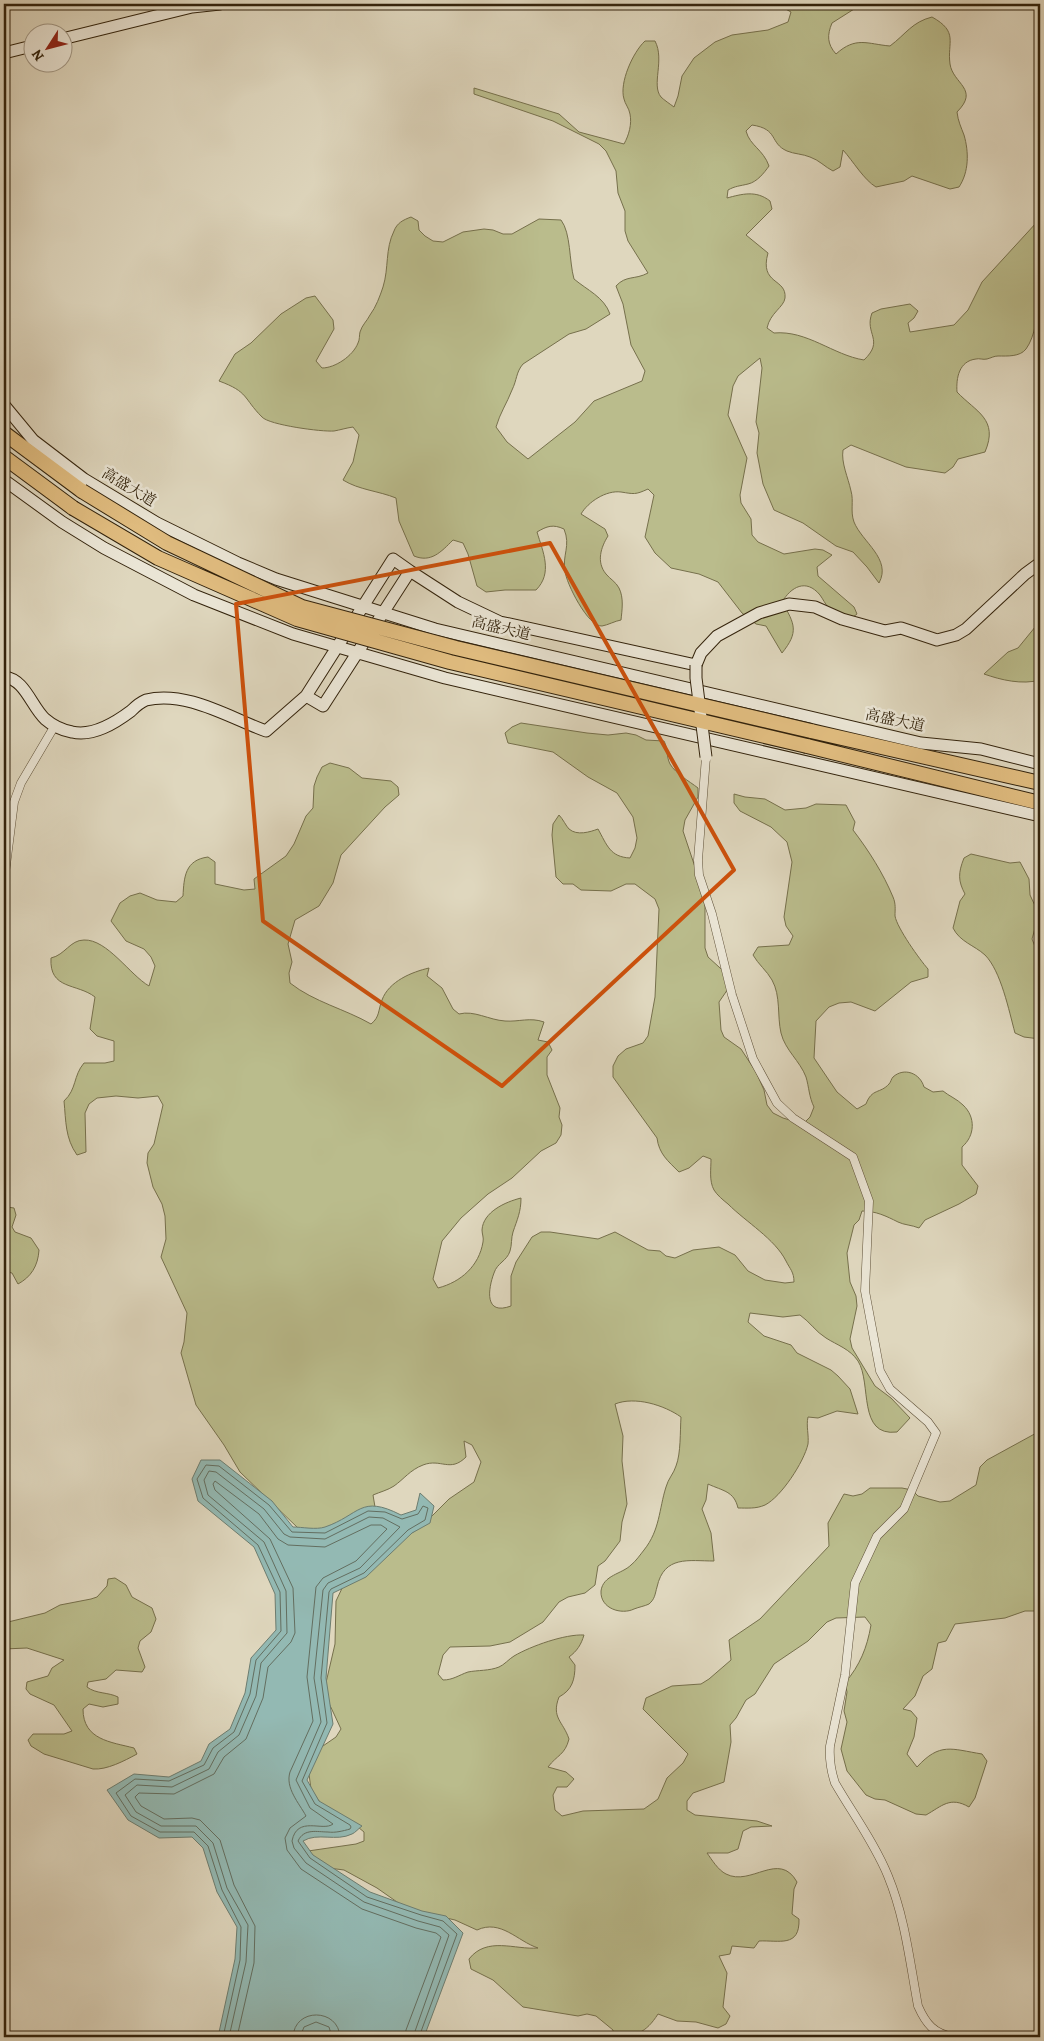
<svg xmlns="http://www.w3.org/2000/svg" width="1044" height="2041" viewBox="0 0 1044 2041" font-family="Alegreya,'Noto Serif SC',serif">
	<rect width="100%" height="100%" fill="#dfd7be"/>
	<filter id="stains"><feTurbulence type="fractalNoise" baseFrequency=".004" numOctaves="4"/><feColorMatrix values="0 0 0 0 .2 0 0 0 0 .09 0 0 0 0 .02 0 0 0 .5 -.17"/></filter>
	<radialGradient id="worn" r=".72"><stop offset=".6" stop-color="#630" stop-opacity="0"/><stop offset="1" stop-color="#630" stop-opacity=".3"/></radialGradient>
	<path fill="#babc8c" stroke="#76704c" d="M769,4H862L832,23C827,35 827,44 836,54C856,36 867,44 890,46C906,34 912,22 932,17C959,32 947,42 950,64C953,84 980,89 957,112C958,121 961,127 964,135C969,152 969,172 959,187L950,189L912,176L904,181L876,187C864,180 853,161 843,150L840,167L833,171C825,167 819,160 810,157C803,154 794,154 787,151C769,143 779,129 752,125L746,131C750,146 763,149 769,166C764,173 757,182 748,184C740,186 735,186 728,190L727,198C742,194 756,190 770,201L772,209L746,235L768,253C759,285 787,278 785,298C784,307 770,313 767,328L774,333C807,330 833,355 864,360C885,340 864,334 872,313L881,309L910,304L918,311L914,318L908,323L910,332L954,325L968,310L982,282L1037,222H1040C1040,253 1044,325 1026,349C1020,357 1007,356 998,356C994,356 991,358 987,359C983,360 979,358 976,359C959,361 956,378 957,392C976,412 999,419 985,452L958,459L953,467L945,473L906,467L851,445L843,450C841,463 848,477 851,491C854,501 850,511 854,522C862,542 892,559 879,583L867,567L853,552L836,546L803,523L774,510L763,484L757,453L759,433L756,422L762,368L760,358L738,376L733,386L728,415L747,458L740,495L741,503L751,519L752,535L758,542L784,554L815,549L823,550L832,555L817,567L818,576L854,607L857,614L849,620C843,617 833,614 829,608C825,604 823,599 820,595C806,578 791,587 782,602C795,624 799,632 782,653L766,626L756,624L742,613L718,582L699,574L671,568L655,553L645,537L654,495L648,489C635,495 634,494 621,492C606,490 588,502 581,514L605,529L608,536C601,547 596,562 606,574C610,579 616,582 619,588C624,598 622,610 621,620C615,621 608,625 602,626C588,627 566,583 565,571C562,555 571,546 564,529C553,524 547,526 537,532C543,552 553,573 536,590H505L486,592L477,586L468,554L463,543L453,540C441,552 431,563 414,556L399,521L396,498C379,491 359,490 343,480L353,462L359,435L353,427C346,428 340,430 334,431C322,432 269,425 262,417C243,398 249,392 219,381L235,354L251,343L281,314L306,298L315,296L333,320L334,329L316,361L322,368C335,368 353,356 358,343C360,339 359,336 360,332C362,325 367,321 370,315C376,307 380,296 383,287C389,268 385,249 394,231C397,223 403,220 411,217L418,221L419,230L425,236L433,241L443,242L463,232L484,229L493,230L503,234H512L539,219L561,220C571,233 569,261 574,279C587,290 604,297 610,314L586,329L569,334L523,364C516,372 517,380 512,390C507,403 500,413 496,427L507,442L528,459L575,422L594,401L642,381L645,371L631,345L623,304L616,286C626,275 635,280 648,273L628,241L625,231V211L618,193L616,171L606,151L599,144L553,121L474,94V88L559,114L579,132L624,144C629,135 632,124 630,114C629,108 625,104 624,99C619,83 633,52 645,41H655C665,60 651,85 661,97C664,100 670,104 674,107L678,96L682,76L694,58L715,42L732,35L768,30L788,22L791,12L782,7Z
		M1040,621V680C1022,685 1001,680 984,674L1008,652L1018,648Z
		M521,723L587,733L608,735L626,733L636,735L646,740L664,741C668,748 666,756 670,764C676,774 689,781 698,788V797L685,820L683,831L700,882L705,905V948L708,957L730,977V986L719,1002L721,1030L724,1037L741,1049L756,1072L764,1090L767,1105L773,1113L783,1118L803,1124L810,1117L814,1107C809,1097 809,1087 806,1077C800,1061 785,1050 781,1033C777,1016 781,996 772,980C767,971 758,964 753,955L758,947L789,945L793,936L786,926L784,917L792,862L787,842L771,827L740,811L734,803V794L745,797L765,799L785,810L806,808L816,804L846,805L855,822L853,830C869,851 883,873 893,897C896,904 895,909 895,916C897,928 920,960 928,969V977L911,982L875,1011L851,1002L839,1003L829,1007L816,1021L814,1058L837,1092L857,1109L866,1104C872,1088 880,1094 889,1084C891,1082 891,1079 893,1077C904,1067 920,1073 924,1087L933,1092L943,1091C949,1096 957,1099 963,1105C976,1117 975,1136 962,1147V1165L978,1186L976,1194L959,1204L925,1220L919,1228C912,1225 904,1225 898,1222C886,1216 876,1211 862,1211L859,1220L854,1225L847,1253L850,1282L856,1296L857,1306L850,1339L852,1348L875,1386L891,1398L910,1418L897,1432C857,1437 872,1383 858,1361C850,1349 837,1345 826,1338C816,1332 810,1322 800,1315L783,1317L750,1313L748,1322L764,1336L791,1345L797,1353L831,1370L838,1376L850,1389L858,1414L837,1411L818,1418L808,1417C806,1426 809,1435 808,1444C804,1462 781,1497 765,1505C756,1509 747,1508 738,1508C734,1491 723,1491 708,1484L706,1500L702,1509L711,1533L714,1561C689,1561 664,1555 657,1587C655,1594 655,1599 649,1604C645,1606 639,1607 634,1609C622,1615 600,1609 601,1591C603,1575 622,1574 631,1565C636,1561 640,1555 644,1550C660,1530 659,1509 666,1487C668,1479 674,1473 676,1466C681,1453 680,1432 681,1417C664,1405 635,1396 615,1404L623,1436L622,1461L627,1504L622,1522L620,1541L605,1561L598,1566L595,1585L585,1593L568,1597L559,1602L543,1622L510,1642L490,1646L450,1647L443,1655L438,1674L443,1680C453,1680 459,1675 468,1672C478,1670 489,1671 499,1667C504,1665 509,1659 514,1656C531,1646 565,1634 584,1635C581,1645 577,1651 569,1657L575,1665C575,1680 572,1690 559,1697C551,1718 563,1721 569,1739C565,1755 557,1755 548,1767L566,1772L574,1779L567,1787H557L553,1795L555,1810L562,1816L583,1811L644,1809L658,1799L667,1778L683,1763L688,1754L643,1709L646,1698L672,1686L701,1684L709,1679L731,1660L729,1640L760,1619L829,1546L828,1523L844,1494L853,1496L862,1494L870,1488H902L912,1490L918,1496L940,1502L950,1501L976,1485L980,1467L987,1460L1040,1431V1615L1034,1611H1025L1005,1618L955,1624L946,1641L938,1643L932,1669L923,1676L915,1696L903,1709L911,1711L917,1718L914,1737L907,1754L917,1767C940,1742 951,1749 982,1754L987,1761L975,1798L969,1807C950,1796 942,1806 926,1815L916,1814L885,1800L875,1799L866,1795L847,1771L841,1749L847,1722L844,1711L847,1692L845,1683C860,1665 867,1648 871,1625L865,1617L836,1618L827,1622L808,1641L774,1664L755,1694L746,1700L736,1718L730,1725L731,1742L724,1782L693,1793L687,1801V1810L695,1815L757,1821L772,1826L751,1827L743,1831L738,1849L728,1853H707C712,1860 718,1870 726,1874C751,1887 779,1850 797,1882L794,1889L792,1914L799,1919C800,1948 779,1940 759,1941L754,1948L732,1946L730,1954L719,1956L727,1973L723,2007L730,2016L726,2024L718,2028L696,2022L677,2021L658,2014C646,2033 635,2037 613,2037V2030L596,2016L587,2014L578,2016L523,2007L493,1980L471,1969L469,1959C487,1936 515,1950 538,1948C517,1941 501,1919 477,1930L455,1920L407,1909L377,1888L344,1870L321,1867L308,1851L356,1844L364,1841V1832L347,1818L327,1813L311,1789L309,1774L320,1748L336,1737L341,1729L327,1699L325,1687L335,1644L336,1601L345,1582L352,1574L422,1526L449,1499L474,1482L481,1462L472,1445L464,1441L466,1457C450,1473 441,1458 423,1465C410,1470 404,1479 394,1486C388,1490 380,1492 373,1495L376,1513L373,1532L299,1529L240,1472L224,1445L196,1405L181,1353L184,1342L187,1313L161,1257L166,1239L165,1216L162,1204L153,1187L147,1163L148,1153L154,1144L163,1105L158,1096L138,1098L116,1096L97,1098L89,1104L85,1113L86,1152L77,1155C65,1138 66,1121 64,1101C77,1089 73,1076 84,1063H105L114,1061V1041L97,1036L90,1029L95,997C77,983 49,990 51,958C65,955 70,940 84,940C107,939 130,975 149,986L155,966L151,957L144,949L126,941L111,921L120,903L130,896L140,893L157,900L176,902L183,896C184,877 185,860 208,857L215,862V884L244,890L255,889L254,879L286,856L294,844L306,816L313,808L314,786L317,777L322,767L330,763L349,768L362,778L391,781L398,787L399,795L385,807L341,855L333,883L319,906L295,920L288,944L292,962L289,973L290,983C314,1002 345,1009 371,1024C380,1017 378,1010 382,1000C389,981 412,972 429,968L427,976L442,988L453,1009L459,1014C474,1010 489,1020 505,1021C519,1022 530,1017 544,1022L538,1040L548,1042L552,1050L547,1057V1075L560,1108L559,1117L562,1125L561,1135L556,1143L541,1151L512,1178L488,1194L461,1218L442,1241L433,1279L438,1288C461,1282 479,1266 483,1242C484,1238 482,1234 482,1230C483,1212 505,1202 521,1198C521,1212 517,1220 513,1232C511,1238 512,1245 510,1251C507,1261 497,1263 494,1273C488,1289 484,1316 511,1306V1276L516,1262L532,1237L541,1232H550L598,1239L615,1232L648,1250L660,1251L666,1256L675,1258L693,1250L719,1247L735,1255L748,1271L765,1280L785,1283L794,1282C794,1272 790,1269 786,1261C775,1239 746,1222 728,1204C723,1200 717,1195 714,1190C709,1181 711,1169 711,1159L703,1156L689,1168L679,1172C668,1161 659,1154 657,1138L613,1077V1066L618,1056L626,1049L643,1043L648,1036L655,997L659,909L655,899L635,884H626L611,891L581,890L573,884H563L556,877L552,835L553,824L559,815C563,819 566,826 569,829C577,836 590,832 598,829C607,845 610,857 630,858L635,848L637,838L633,817L617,793L588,777L553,752L508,743L505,733L512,727Z
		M971,854L1010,863L1020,862L1029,879L1030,895L1037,910V921L1032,939L1038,954L1040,974V1039L1024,1037L1015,1033C1009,1011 1001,971 985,955C974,945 960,942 953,928L960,901L965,894C958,881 958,873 964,858Z
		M7,1207L14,1208L16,1215L12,1227L15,1232L31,1238L39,1250C38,1266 31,1277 18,1284L12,1273L4,1271V1209Z
		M115,1578L126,1585L132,1597L152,1608L156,1619L151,1632L140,1641L138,1648L145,1667L142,1672L116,1670L106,1679L88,1682L87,1687C96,1694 108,1692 118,1697V1704L103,1707L89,1704L83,1709C83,1740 111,1742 134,1748L137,1754C124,1761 107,1770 93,1769L44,1754L31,1746L28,1740L33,1734H64L72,1731L54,1705L30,1694L26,1689L27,1682L48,1676L52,1668L64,1660L27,1648L4,1649V1623L45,1613L60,1605L91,1599L97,1597L107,1586L108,1579Z"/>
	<path fill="#93b9b3" stroke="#6d7d70" d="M201,1460H220L272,1501L293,1527C302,1527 316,1530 325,1527C360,1515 360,1494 401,1515L416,1510L420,1493L434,1506L430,1523L412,1533L366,1577L333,1593L326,1678L333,1724L307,1780L319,1801L362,1826C359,1828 355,1833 352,1834C336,1842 318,1832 303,1841L313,1855L370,1892L422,1911L446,1916L463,1933L424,2037H325L316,2033L308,2037H218L235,1959L237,1927L217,1892L203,1848L192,1837L159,1838L128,1820L107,1790L134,1774L169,1777L201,1761L209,1744L230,1729L245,1693L251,1658L276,1630L275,1594L254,1547L198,1501L192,1479Z"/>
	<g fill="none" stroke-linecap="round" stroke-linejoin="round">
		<path stroke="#636e60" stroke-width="1" d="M223,2037L240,1960L241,1927L222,1890L208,1846L194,1832H160L131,1816L116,1793L135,1779L169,1781L204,1765L213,1748L234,1732L250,1694L256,1660L281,1631L280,1592L258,1545L203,1498L197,1479L206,1465L219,1466L269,1505L292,1532L325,1533L368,1511L385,1512L402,1519L418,1514L423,1506L428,1508L425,1520L408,1530L364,1573L331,1589L329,1592L321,1678L327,1723L302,1781L315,1804L350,1825L351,1827L350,1829C343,1831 335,1833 328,1832C317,1832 304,1828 298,1841L310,1858L367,1897L421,1915L443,1921L457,1934L419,2037
			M229,2037L246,1962L248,1925L227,1888L213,1843L196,1826H161L136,1812L125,1795L137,1785L172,1787L209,1769L218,1752L239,1735L256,1696L261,1663L287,1633L286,1591L264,1542L208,1495L204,1480L209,1471L216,1472L264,1509L284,1534L290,1537L325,1539L369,1517L383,1518L400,1527L360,1568L328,1583L323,1590L314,1678L321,1722L296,1780L310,1808L333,1824C323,1832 297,1815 292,1841L294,1848L306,1863L364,1902L418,1921L440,1927L449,1935L413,2037
			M237,2037L254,1963L255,1926L234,1885L220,1840L200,1820L192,1818L164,1819L141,1806L135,1797L139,1793L174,1794L214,1774L224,1757L246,1739L263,1698L268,1667L291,1642L295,1633L293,1588L270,1539L215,1490L213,1484L215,1481L259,1514L278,1539L288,1545L325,1547L371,1525H381L387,1529L356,1561L323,1578L316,1587L307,1677L313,1721L290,1772C285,1788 299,1803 306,1816L290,1828L285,1838L287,1850L301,1869L362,1909L416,1928L436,1933L441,1937L406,2030L405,2037
			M293,2037C294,2007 339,2008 340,2037
			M300,2037L304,2027L316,2022L329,2027L332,2037"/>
		<defs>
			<path id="street" d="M706,757L698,860L699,875L712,914L732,995L753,1059L777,1103L793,1118L853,1157L869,1201L865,1291L880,1371L890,1389L928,1422L936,1433L904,1509L877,1536L855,1583L845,1675L830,1746C829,1760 831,1771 835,1783C853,1814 875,1844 888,1876C905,1917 910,1963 918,2006C926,2024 934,2034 954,2037
				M4,881L14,802L21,783L54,727
				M996,2037L1040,2036"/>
			<path id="secondary" d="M62,39L192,7L220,4
				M4,53L32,46
				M4,405L33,440L84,479L157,523L238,563L276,579L435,629L921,743L981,749L1040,764
				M4,480L62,522L104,548L194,595L293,634L445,678L1040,816
				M393,559L410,571L323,706L306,696Z
				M410,571L458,602L500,622L696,665L701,653L717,636L759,613L789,604L815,607L842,619L885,631L901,628L937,640L956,635L966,629L1025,574L1040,563
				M4,677C25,679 31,706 45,719C53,726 61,730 72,732C93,737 115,723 131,711C135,707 141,702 146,700C186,690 230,718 266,731L306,696"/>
			<path id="highway" d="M4,433L82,491
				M4,457L73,508
				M811,731L1040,783
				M807,746L1040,803"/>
		</defs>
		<use href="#street" stroke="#5e5038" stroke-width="9"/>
		<use href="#secondary" stroke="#33230c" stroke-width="13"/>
		<use href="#highway" stroke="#33230c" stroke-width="16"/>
		<use href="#street" stroke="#eae5d5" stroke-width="8"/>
		<use href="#secondary" stroke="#eae5d5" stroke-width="11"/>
		<use href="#highway" stroke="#e0bc7f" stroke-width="14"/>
		<defs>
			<path id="secondary-bridge" d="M696,665V678L706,757"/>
			<path id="highway-bridge" d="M82,491L167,543L302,607L456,648L811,731
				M73,508L158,558L297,619L450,662L807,746"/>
		</defs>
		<use href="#secondary-bridge" stroke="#33230c" stroke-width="13" stroke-linecap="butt"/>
		<use href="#highway-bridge" stroke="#33230c" stroke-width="16" stroke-linecap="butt"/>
		<use href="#secondary-bridge" stroke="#eae5d5" stroke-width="11"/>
		<use href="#highway-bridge" stroke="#e0bc7f" stroke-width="14"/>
	</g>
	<path fill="none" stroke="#cd510c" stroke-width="4" stroke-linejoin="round" d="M550,543L734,870L502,1086L263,921L236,604Z"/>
	<g text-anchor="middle" stroke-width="5" stroke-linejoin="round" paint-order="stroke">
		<g font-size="15" fill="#33230c" stroke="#eae5d5">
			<text transform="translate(129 487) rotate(31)" y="5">高盛大道</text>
			<text transform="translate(501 628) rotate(13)" y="5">高盛大道</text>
			<text transform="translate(895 720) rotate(12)" y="5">高盛大道</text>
		</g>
	</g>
	<rect width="1044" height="2041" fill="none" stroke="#dfd7be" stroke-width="20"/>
	<rect x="5" y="5" width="1034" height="2031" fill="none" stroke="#33230c" stroke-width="2.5"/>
	<rect x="10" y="10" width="1024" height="2021" fill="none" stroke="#33230c"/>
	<g transform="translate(48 48) rotate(234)"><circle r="24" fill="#eae5d5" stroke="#a19785"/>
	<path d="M0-4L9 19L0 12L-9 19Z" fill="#8f2418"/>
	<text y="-8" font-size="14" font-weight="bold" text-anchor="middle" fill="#33230c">N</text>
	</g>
	<rect width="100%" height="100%" filter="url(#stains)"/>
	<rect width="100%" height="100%" fill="url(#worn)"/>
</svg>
